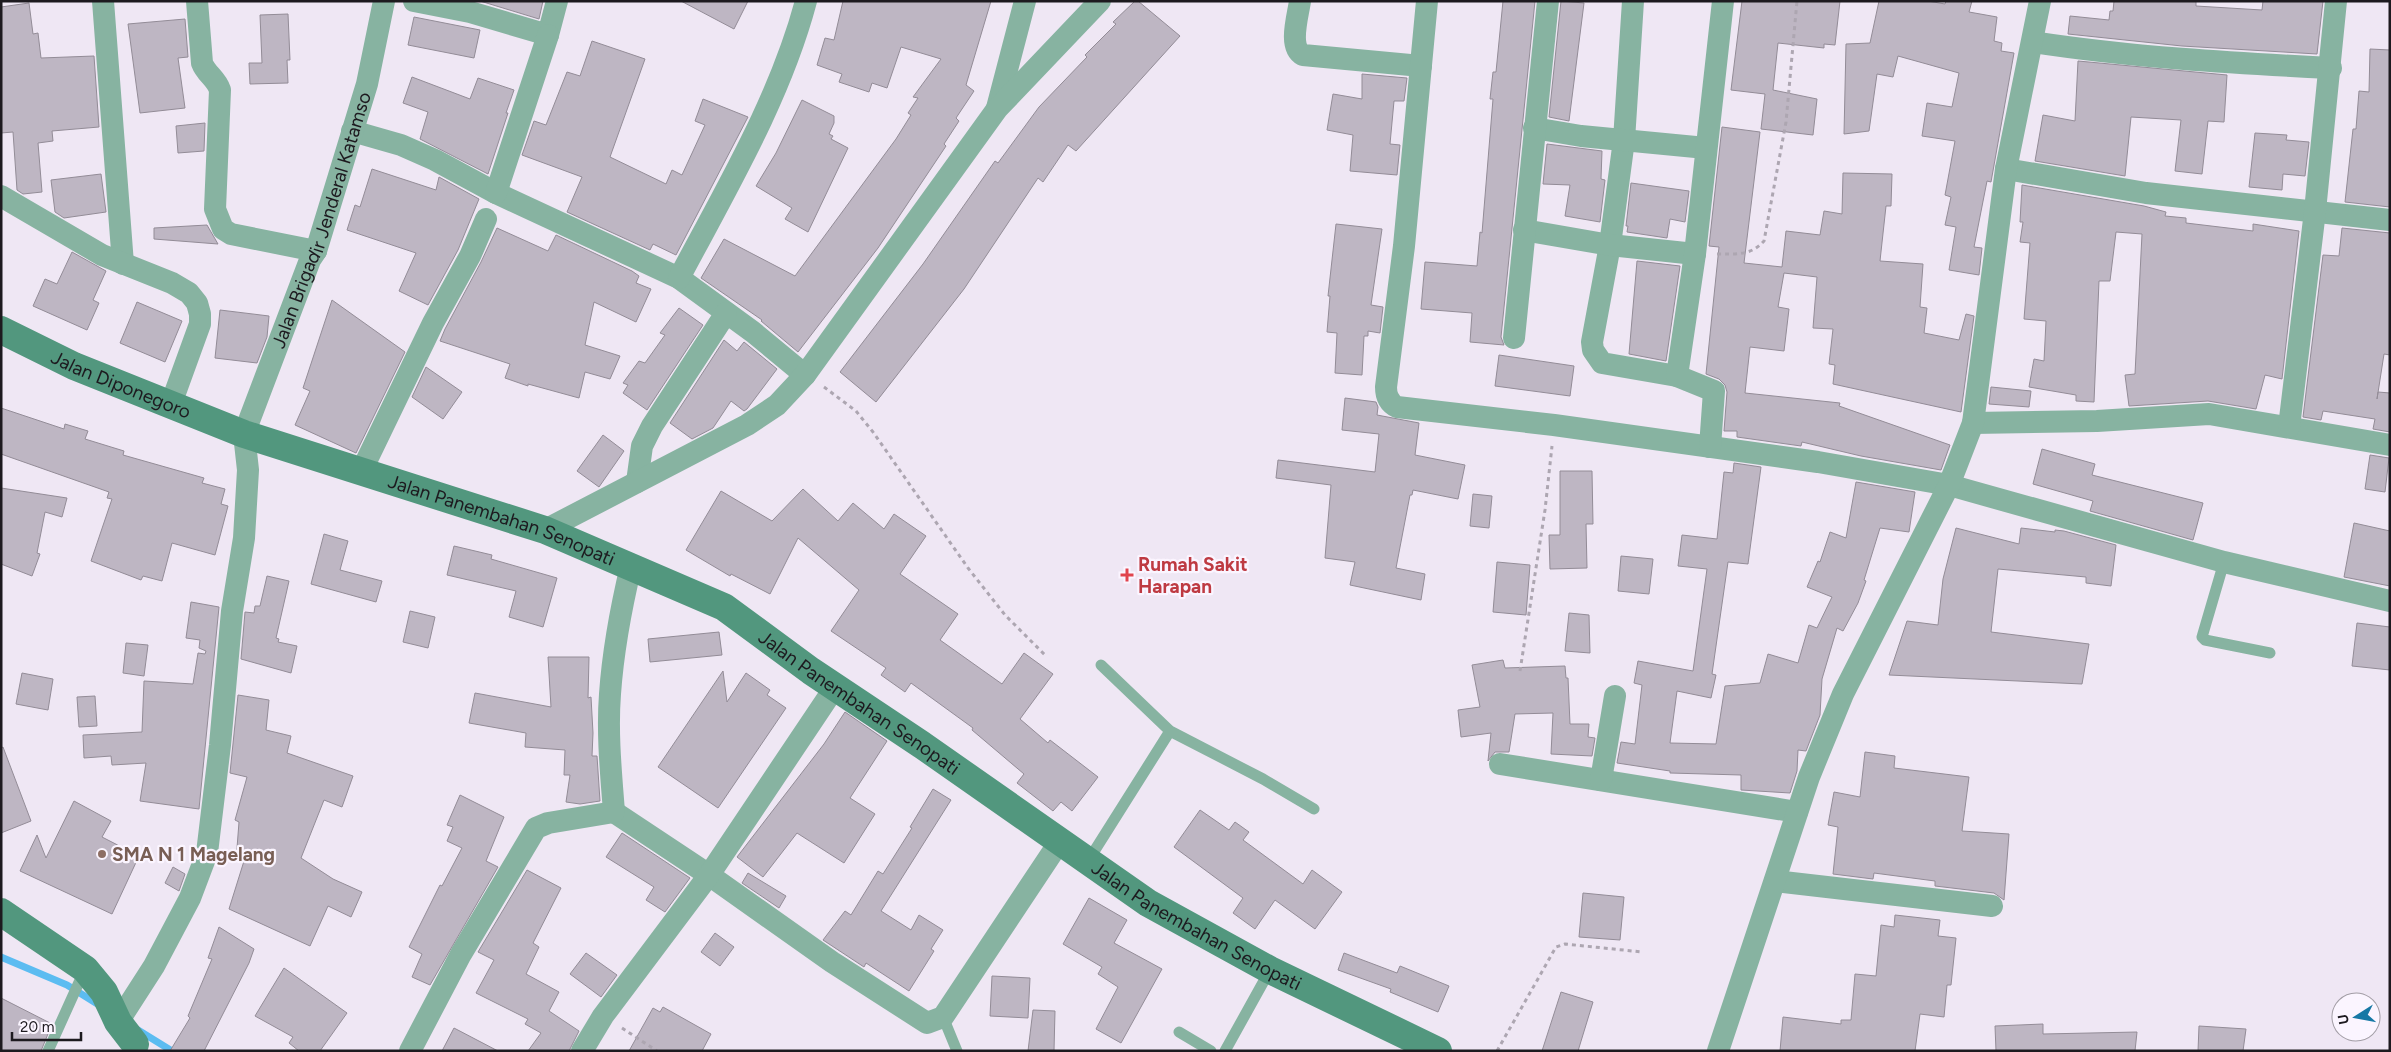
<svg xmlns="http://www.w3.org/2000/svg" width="2391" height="1052" viewBox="0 0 2391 1052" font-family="Figtree,sans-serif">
	<rect width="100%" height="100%" fill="#efe7f4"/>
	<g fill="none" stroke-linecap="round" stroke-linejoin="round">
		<path stroke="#5cbcf1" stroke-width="7" d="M1,957L67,985L99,1005
			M138,1030L172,1051"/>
	</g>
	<path fill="#beb6c3" stroke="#938c97" d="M480,1H543L539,19Z
		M681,1H748L734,29Z
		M843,1H991L966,85L974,91L956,118L959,121L944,144L946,146L878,248L798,352L761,321L762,320L701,278L724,239L795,276L896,139L911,115L908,113L918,98L913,97L941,59L901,47L887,88L872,83L869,92L839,82L842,74L817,65L825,38L834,40Z
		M1135,1H1138L1180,36L1076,151L1068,145L1043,182L1038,178L964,289L876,402L840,372L923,264L995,161L998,163L1039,107L1087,57L1085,55L1116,24L1113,22Z
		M1503,1H1535L1501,337L1504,345L1470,342L1472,313L1421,309L1425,262L1477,266L1480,232L1482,233L1493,99H1490L1493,72H1496Z
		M1561,1L1584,3L1569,121L1549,117Z
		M1742,1H1840L1835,45L1824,44V48L1778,43L1773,90L1817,99L1813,135L1761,129L1765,94L1731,90Z
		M1879,1H1928L1945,4L1946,1H1972L1969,12L1997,17L1994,41L2002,43L2001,51L2014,53L1991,182L1987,181L1974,247L1982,248L1979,275L1949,270L1956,227L1945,225L1951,197L1945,195L1955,141L1922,136L1927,103L1952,107L1959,73L1898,56L1893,77L1877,74L1869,131L1844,134L1846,44L1870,43Z
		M2114,1H2196V6L2262,10L2263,1H2323L2317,54L2182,46L2068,34L2070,16L2109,20L2110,11H2113Z
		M29,3L33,34L38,33L41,58L94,56L99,127L52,131L53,141L38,143L42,192L23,194L17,190L13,132L1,133V7Z
		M288,14L290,60H287L288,83L250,84L249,63H262L260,15Z
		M414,17L480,30L474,58L408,45Z
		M185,19L188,57L178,58L185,108L140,113L128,24Z
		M592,41L645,59L610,157L666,184L672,170L682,175L705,125L695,121L703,99L748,117L676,255L653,244L650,250L567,212L582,177L522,155L534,121L546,125L567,72L580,76Z
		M2370,49L2390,50V207L2345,202L2353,129H2356L2359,91L2369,92Z
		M2078,61L2227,75L2224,122L2208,121L2202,174L2175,171L2181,120L2131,117L2125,176L2035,161L2043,115L2075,121Z
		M1362,74L1407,78L1404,101H1394L1390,144L1400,145L1397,175L1350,171L1353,135L1327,130L1333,94L1362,99Z
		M412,77L470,99L478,78L514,90L506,113H508L488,174L420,139L428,112L403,103Z
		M802,100L834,116V123L829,134L833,136L831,139L848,148L808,232L785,219L792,208L756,186L776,153Z
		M205,123L204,151L178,153L176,126Z
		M1722,127L1760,132L1744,263L1782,267L1786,231L1820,235L1824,211L1842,214L1843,173L1892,174L1891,206H1886L1880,261L1923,264L1920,307L1927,308L1924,333L1959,340L1966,314L1974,316L1961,412L1833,384L1835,365L1829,364L1833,329L1813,328L1817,277L1784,273L1778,307L1789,309L1784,351L1750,347L1745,393L1840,403L1839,406L1950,445L1941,470L1861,456L1802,442L1801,446L1737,437V431H1724L1727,392L1725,385L1719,379L1706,374L1719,247L1709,246Z
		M2255,133L2287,135L2286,140L2309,142L2305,176L2283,174L2282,190L2249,187Z
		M1547,144L1602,151L1601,179L1605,180L1600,222L1565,216L1570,185L1543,184Z
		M372,169L436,190L439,177L479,199L458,250L428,305L399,291L416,253L347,230L355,205L360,207Z
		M101,174L106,212L64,218L55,212L51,180Z
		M1631,183L1689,191L1685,222L1670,219L1667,238L1627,232L1628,226H1626Z
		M2022,185L2144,206L2166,212L2165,216L2186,218V223L2253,231V224L2299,231L2282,379L2265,375L2256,409L2208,401L2129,406L2125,375L2135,374L2142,234L2116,232L2110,281H2099L2094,402L2076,401V395L2029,387L2034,359L2044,361L2046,321L2024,319L2030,243L2020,242L2023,222H2020Z
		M1336,224L1382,229L1371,305L1383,307L1380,333L1368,331V336H1364L1362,375L1335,373L1337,333L1327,332L1330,296H1328Z
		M207,225L218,244L154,239V228Z
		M497,228L548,251L556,235L632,271L639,276L636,283L651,289L636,322L594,302L585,345L620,356L610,379L585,372L579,398L528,384V386L505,378L510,364L440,341L445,329L481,262Z
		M2342,228L2390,233V355L2384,354L2377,399L2378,392L2390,393V432L2373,429L2375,419L2323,411L2321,420L2303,417L2323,255L2339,256Z
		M72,252L106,271L93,300L99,303L87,330L33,306L45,279L57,284Z
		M1637,261L1680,266L1666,361L1629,354Z
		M332,300L405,352L356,453L295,425L310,391L303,388Z
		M137,302L182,321L165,362L120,343Z
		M679,308L703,325L647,410L623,393L628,385L623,383L639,361L645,363L665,335L660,333Z
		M220,310L269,316L267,337L257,363L215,358Z
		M724,340L737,351L744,342L777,369L747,409L744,411L731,401L713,428L692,439L670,423Z
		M1499,355L1574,366L1570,396L1495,386Z
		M426,367L462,392L443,419L412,397Z
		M1991,387L2031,391L2029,407L1989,404Z
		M1345,398L1376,402L1378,407L1377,415L1419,423L1415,455L1465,465L1458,499L1413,490L1412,495H1410L1396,568L1425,574L1421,600L1350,585L1355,562L1325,558L1331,485L1276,478L1278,460L1375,472L1379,434L1342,430Z
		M1,408L64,429L65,424L88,431L85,439L124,451L123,455L204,478L202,483L225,489L221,504L228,506L215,555L172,543L162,581L143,576L141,580L91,561L112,499L107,498L109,492L1,454Z
		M603,435L624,451L599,487L577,471Z
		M2042,449L2095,464L2092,475L2203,503L2193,540L2090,511L2093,501L2033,484Z
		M2370,455L2389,458L2385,492L2365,489Z
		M1734,463L1761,467L1748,564L1728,562L1712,674L1716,675L1711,698L1677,691L1670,743L1716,744L1725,686L1760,683L1768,654L1798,663L1809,625L1817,628L1832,597L1807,587L1818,561L1820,562L1830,532L1846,538L1856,482L1915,492L1909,532L1880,528L1864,580L1866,581L1858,603L1843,631L1837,628L1822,679L1820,715L1806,751L1798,750L1797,771L1790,793L1741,790V775L1670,773V771L1617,763L1621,742L1635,744L1642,685L1634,683L1638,661L1693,671L1707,569L1678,566L1682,535L1717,539L1724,472L1733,473Z
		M1560,471H1592L1593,524H1586L1587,568L1550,569L1549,535H1560Z
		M1,488L67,498L62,517L45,512L37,553L40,554L32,576L1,564Z
		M803,489L838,521L853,503L884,529L894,514L926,536L900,574L958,614L940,640L1002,684L1024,653L1053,674L1020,719L1048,743L1050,740L1098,777L1072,811L1061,802L1053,811L1017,783L1024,774L972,730L973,728L911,683L905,692L881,675L886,668L831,631L859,590L798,538L770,594L731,574L730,576L686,550L721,491L772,521Z
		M1473,494L1492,496L1489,528L1470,526Z
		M2354,523L2390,531V586L2344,577Z
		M1956,528L2019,544L2021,528L2055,532V530L2064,531L2116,545L2111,586L2086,583V577L1998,569L1991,632L2089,644L2082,684L1889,675L1907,621L1938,625L1943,579Z
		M324,534L348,541L340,570L382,581L376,602L311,584Z
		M454,546L492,555L491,559L557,578L543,627L509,617L516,591L447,575Z
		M1621,556L1653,559L1649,594L1618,591Z
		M1497,562L1530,565L1526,615L1493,612Z
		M267,576L289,581L276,638L279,639L278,642L297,646L291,673L241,659L245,612L254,613L255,606H260Z
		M191,602L219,607L199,809L140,801L146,763L112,765L111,756L84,758L83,735L142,732L144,681L193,684L198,653L205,654L206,651L199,648L200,640L186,638Z
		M410,611L435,617L428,648L403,642Z
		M1569,613L1589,615L1590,653L1565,651Z
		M2357,623L2390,627V670L2352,666Z
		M719,632L722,655L650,662L648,639Z
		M126,643L148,645L144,676L123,673Z
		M548,657H589L588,698L591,697L593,733L592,756H597L600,801L580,804L566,802L570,775H564L565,750L525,747L526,733L469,723L475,693L551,707Z
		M1503,660L1505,668L1565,666L1566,678H1568L1570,724H1589L1588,737L1595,738L1592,756L1551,754L1553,713L1515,714L1509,752H1495L1488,761L1491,733L1461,737L1458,710L1480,707L1472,665Z
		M723,671L727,702L746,673L770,690L767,695L786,708L718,808L658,767Z
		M22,673L53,679L48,710L16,704Z
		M238,695L269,700L266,730L291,736L287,753L353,776L342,807L324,800L301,858L333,879L362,892L351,917L328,906L310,946L229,909L244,861H236L239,822L235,820L247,777L230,773Z
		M95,696L97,726L79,727L77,697Z
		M845,712L887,741L850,798L875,814L844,863L797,833L763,877L737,857L824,744Z
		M3,747L31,821L1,833V748Z
		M1865,752L1895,756L1894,768L1969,777L1962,831L2009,834L2004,900L1994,893L1935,886V881L1874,873L1873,879L1833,874L1838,827L1828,825L1834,792L1860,797Z
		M933,789L951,800L881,911L911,930L919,915L943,930L931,949L934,951L909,991L866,963L864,967L823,940L845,911L851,915L878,871L883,874L912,828L910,827Z
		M460,795L504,817L486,861L498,867L430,985L412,977L422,954L409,947L440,885L442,886L462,848L447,841L453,827L447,825Z
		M74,801L111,821L102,837L139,856L112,914L20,871L37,835L46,858Z
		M1200,810L1229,830L1235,822L1249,832L1243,840L1303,884L1312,870L1342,892L1315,929L1275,900L1255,929L1233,913L1243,898L1174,847Z
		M622,833L690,878L665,912L646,900L654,887L606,857Z
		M173,867L185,874L179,891L165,883Z
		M527,870L561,888L533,943L539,947L526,974L559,992L549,1011L579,1031L569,1051H528L541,1033L525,1024L528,1019L476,993L494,960L478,952Z
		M748,873L786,896L779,908L742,883Z
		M1583,893L1624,897L1620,940L1579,937Z
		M1089,898L1127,920L1114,943L1162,969L1121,1043L1096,1029L1118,987L1098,974L1102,967L1063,944Z
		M1895,915L1940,920L1938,936L1956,938L1951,985H1947L1944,1017L1920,1014L1915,1051H1780L1783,1017L1841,1024V1020H1851L1855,974L1876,976L1881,925L1894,927Z
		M219,927L254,949L249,963L204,1051H170L190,1018L188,1016L212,959L208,958Z
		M715,933L734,947L720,966L701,952Z
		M586,953L617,975L601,997L570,974Z
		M1344,953L1397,973L1400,966L1449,986L1438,1012L1390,992L1391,989L1338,970Z
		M284,968L347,1013L320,1051H299L289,1043L293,1037L255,1016Z
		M992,976L1030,978L1028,1018L990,1016Z
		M1561,992L1593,1002L1578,1051H1542Z
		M1,998L52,1024L41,1051H1Z
		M663,1007L711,1034L702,1051H629L653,1008L660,1012Z
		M1033,1010L1055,1011L1054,1051H1028Z
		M2043,1024V1034L2137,1032L2135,1051H1996L1995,1026Z
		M2199,1026L2246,1029L2243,1051H2198Z
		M454,1028L498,1051H442Z"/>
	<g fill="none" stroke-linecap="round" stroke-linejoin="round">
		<path stroke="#ada6b1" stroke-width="3" stroke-dasharray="4 4" stroke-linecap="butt" d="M1717,254C1735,254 1751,256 1764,241L1786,122L1797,1
			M824,387L856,411L873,432L968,568L1005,615L1046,656
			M1520,671L1545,510L1552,446
			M622,1028L657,1051
			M1497,1051L1556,947L1565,944L1642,952"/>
		<path stroke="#87b3a1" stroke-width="11" d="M2224,562L2202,637L2205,640L2270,653
			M1101,665L1170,731L1263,779L1314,809
			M1088,861L1170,731
			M943,1017L957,1051
			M1179,1032L1211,1051
			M48,1051L85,969
			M1225,1051L1270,970"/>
		<g stroke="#87b3a1" stroke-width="22">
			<path d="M103,1L123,264"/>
			<path d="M197,1L202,63C206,74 216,78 220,90L215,209L223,229L231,234L316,251"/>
			<path d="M414,1L470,12L548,35L557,1"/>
			<path d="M1300,1C1298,16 1288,47 1303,55L1421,66"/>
			<path d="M1427,1L1404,246L1386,387C1386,396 1389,403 1397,407L1554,425L1818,462L1949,485L2224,562L2390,601"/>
			<path d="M1633,1L1624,140L1610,245L1592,342L1593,350L1602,363L1677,376"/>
			<path d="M2033,42C2131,57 2231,63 2331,68"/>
			<path d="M997,108L1025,1"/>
			<path d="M1534,128L1581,136L1706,148"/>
			<path d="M352,131L401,145L435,160L496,193L679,278L753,332L805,375"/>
			<path d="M2006,169L2146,193L2390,220"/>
			<path d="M496,193L548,35"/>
			<path d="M1,196L102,255L172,283L189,293L197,303L200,314V324L171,404"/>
			<path d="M1524,230L1610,245L1695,254"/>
			<path d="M679,278C726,189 780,99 806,1"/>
			<path d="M1514,338L1548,1"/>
			<path d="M1973,423L2097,421L2209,414L2390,445"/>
			<path d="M2289,427L2315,211L2336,1"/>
			<path d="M1710,447L1714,391L1677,376L1695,254L1723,1"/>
			<path d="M361,472L433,323L470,256L486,219"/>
			<path d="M637,482L642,446L652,426L726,313"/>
			<path d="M545,530L747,425L777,405L805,375L997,109L1100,1"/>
			<path d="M1500,764L1797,812"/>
			<path d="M1601,780L1615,696"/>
			<path d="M614,812L709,875L832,962L927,1023L943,1017L1060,841"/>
			<path d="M1775,881L1992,906"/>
			<path id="s1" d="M118,1022L154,966L190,898L207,853L220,745L232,611L244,538L248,470L244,434L310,260L316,251L367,84L384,1"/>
			<path d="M410,1051L461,954L536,828L548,823L614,812C611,773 607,733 610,694C613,651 621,608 631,566"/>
			<path d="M582,1051L603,1016L709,875L835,687"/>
			<path d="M1718,1051L1809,777L1843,694L1949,485L1973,423L2006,169L2040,1"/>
		</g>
		<g stroke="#52977e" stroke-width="28">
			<path id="s2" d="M1,330L74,366L244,434L545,530L724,607L811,671L922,745L1148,903L1270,970L1438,1051"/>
			<path d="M1,912L85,969L104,992L118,1022L135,1044"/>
		</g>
	</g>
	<path fill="#e0444e" stroke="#fbf5ff" stroke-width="2" d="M1124.5 567.5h5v5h5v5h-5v5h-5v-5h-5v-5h5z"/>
	<circle fill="#8d6e63" stroke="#fbf5ff" stroke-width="2" cx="102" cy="854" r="5"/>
	<g text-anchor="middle" stroke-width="4.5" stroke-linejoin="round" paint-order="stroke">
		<g font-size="19" fill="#1d1a1f" stroke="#fbf5ff">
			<text dy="7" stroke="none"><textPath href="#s1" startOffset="841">Jalan Brigadir Jenderal Katamso</textPath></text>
			<text dy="7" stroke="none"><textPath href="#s2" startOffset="132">Jalan Diponegoro</textPath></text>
			<text dy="7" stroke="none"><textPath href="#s2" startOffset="536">Jalan Panembahan Senopati</textPath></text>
			<text dy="7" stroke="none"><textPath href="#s2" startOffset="941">Jalan Panembahan Senopati</textPath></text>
			<text dy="7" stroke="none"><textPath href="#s2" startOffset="1346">Jalan Panembahan Senopati</textPath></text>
		</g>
		<g font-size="19" font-weight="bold" fill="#be3a42" stroke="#fbf5ff" text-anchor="start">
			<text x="1138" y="571">Rumah Sakit<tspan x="1138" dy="22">Harapan</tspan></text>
		</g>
		<g font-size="19" font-weight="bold" fill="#785e54" stroke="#fbf5ff" text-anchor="start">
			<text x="112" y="861">SMA N 1 Magelang</text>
		</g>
	</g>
	<rect width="2391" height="1052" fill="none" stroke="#1d1a1f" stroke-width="5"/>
	<g transform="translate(2356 1017) rotate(259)"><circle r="24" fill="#fbf5ff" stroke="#a29da5"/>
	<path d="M0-4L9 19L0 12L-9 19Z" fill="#1678a5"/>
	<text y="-8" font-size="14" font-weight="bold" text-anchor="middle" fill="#1d1a1f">U</text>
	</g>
	<path d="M12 1032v8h69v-8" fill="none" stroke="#1d1a1f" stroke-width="2.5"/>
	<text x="20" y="1032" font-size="15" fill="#1d1a1f" stroke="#fbf5ff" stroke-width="4" paint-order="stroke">20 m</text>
</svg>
